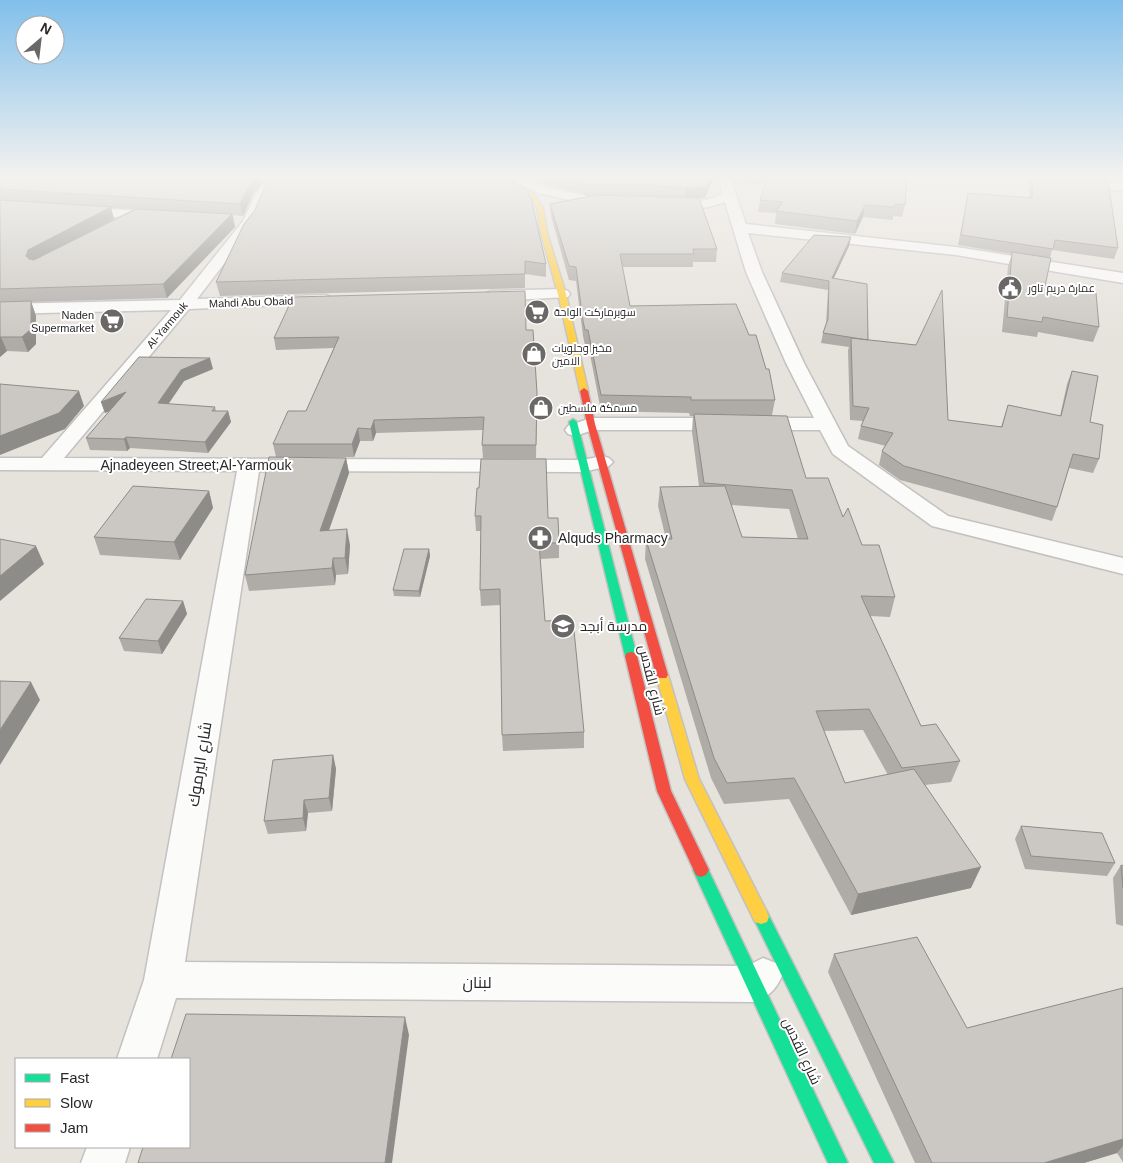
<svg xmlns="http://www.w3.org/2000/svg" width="1123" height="1163" viewBox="0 0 1123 1163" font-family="Arial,Cairo,sans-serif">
	<rect width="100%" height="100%" fill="#e6e2dc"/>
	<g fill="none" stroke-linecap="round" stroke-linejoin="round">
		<defs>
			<path id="street" d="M268,178H280L267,195L256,222L197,299L325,295L331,297L333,300L331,303L189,309L64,458L583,460L602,456L609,458L613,462L609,466L583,472L259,471L185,962L747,966L763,958L776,963L782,976C775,991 769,996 754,1002L176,998L157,1059H117L144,980L237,471L0,470V458H42L171,310L0,314V304L180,300L243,221L255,195Z
				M510,178H526L546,187L593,197L594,200L588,204L538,193Z
				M718,178H730L746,224L956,247L1123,273V283L956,255L748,233L762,272L804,363L848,446L948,516L1123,558V574L932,526L833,454L820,430H593L575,436L568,434L565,430L568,426L591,418H814L786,363L746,272L725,202C712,207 671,216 661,204C668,196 689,202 700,201C708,200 715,197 723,194Z
				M1045,178H1080L1123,183V191L1051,182Z
				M79,207L159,212L166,216L159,220L74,214L72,211Z
				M562,289L568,291L570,294L568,297L492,301L486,299L484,296L486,293L492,291Z
				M87,1147H130L125,1163H81Z"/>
			<path id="fast" d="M573,419L577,422L637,656L635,659H627L625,656L569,422Z
				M701,863L706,865L848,1163H828L693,870L696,865Z
				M761,910L767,912L894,1163H874L753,917L755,912Z"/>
			<path id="slow" d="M518,188L534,194L543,208L547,233L566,294L588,391L587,393H581L580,391L558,294L541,233L537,208L530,196L516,191Z
				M662,671L666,672L668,675L699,779L767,912L769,917L767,922L761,924L755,922L685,779L656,675L658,672Z"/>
			<path id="jam" d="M584,388L588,391L595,424L668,675L666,678H658L656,675L587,424L580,391Z
				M631,652L635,653L637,656L671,791L709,870L706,875L701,877L696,875L657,791L625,656L627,653Z"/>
		</defs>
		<use href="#street" stroke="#c3c1c2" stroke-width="3"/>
		<use href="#fast" stroke="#c3c1c2" stroke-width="3"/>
		<use href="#slow" stroke="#c3c1c2" stroke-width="3"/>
		<use href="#jam" stroke="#c3c1c2" stroke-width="3"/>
		<use href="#street" fill="#fbfbfa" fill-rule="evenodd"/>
		<use href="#fast" fill="#16e098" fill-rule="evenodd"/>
		<use href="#slow" fill="#ffcf43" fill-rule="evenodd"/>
		<use href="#jam" fill="#f24e42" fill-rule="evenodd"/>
	</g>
	<path fill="#afaca8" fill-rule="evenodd" d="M0,178L253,194L243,216L233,215L235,227L167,298L31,302L36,316V344L28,352L7,351L0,357ZM111,208L135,209L114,219Z
		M271,178H516V184L546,264V277L525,274V288L220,296L216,282L255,210Z
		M530,178H718L717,182H712L705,198H699L717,249L716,262H693V267H622L630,306L775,400L772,415L806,478L843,517L862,545L895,597L890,617L870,616L921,726L960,761L951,782L925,785L971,888L851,915L789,799L724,804L711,778L645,559L646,540L666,539L658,506L660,487L699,486L692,432L693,416H690L689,413L601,411L588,344L585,345L583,336L576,281L569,280L551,216L550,204L591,196H585L583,193L547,185ZM631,195L648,197L617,196ZM731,505L789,509L798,539L742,537ZM863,730L888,775L845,783L824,731Z
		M731,178H907L905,205L902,217L893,216V220L863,217L855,234L775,224L776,213L758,212L760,200L765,185L734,183Z
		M1030,178H1081L1118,248L1114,259L1052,250L1050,258L1045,286L1099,327L1093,342L1038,332L1037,337L1002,332L1008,266L1012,254L958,245L968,193L1029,198Z
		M851,237L849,246L834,278L868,340L948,420L1001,427L1008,405L1060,416L1067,384L1072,371L1090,422L1099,459L1093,473L1069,468L1057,507L1052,521L900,480L879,465L882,451L886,446L858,439L861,426L863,421L850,420L848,350L849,347L821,343L823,333L826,323L828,290L780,282L782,273Z
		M526,330L537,393L536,458H483L482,445L483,430L376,433L373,441H360L354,457H276L273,444L306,411L334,348L276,350L274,338Z
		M213,369L184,381L168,404L215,407L216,411H228L231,422L208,453L130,448L127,451L90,450L86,438L110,411L105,413L101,402Z
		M346,458L349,473L329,530L350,545L348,574L336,575L335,585L249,591L245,575Z
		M209,491L213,508L180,560L100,555L94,537Z
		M475,516L548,518L559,543V558L540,559L545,621L584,732V748L503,751L502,735L500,605L481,606L480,590L481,531H476Z
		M429,549L430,556L420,597L394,596L393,590Z
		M183,601L187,614L162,654L124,651L119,638Z
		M333,755L336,769L332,811L308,813L306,831L268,834L264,821Z
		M1021,826L1115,863L1107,876L1025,869L1015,839Z
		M1121,865L1123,866V926L1116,924L1113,878Z
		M834,954L967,1028L1123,988V1162L1117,1153L1084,1163H915L828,972Z"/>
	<path fill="#8e8c88" d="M255,178H266L253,194L243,216L240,204L251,182Z
		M510,178H516V185L509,180Z
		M710,178H712V182L705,198L685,199L686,188Z
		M865,205L863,217L855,234L857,221Z
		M111,207L114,219L33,263L26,256L28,250Z
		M232,214L235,227L167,298L163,284Z
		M851,237L849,246L830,286L832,278Z
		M31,301L36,316V344L28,352L22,337Z
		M0,337H1L7,351L0,357Z
		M210,358L213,369L184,381L161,415L158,403L181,370Z
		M79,391L84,406L65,429L0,455V436Z
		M126,392L130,403L105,413L101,402Z
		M228,411L231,422L208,453L205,442Z
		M374,420L376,433L373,441L371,429Z
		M358,428L360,441L354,457L352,444Z
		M126,437L130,448L127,451L124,439Z
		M346,458L349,473L323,547L320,531Z
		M209,491L213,508L180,560L174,542Z
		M347,529L350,545L348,574L345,558Z
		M36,546L44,564L0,601V576Z
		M429,549L430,556L420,597L419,591Z
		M333,558L336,575L335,585L332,568Z
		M183,601L187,614L162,654L158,641Z
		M31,682L40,700L0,765V730Z
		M333,755L336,769L332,811L329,798Z
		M304,800L308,813L306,831L303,818Z
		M981,867L971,888L851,915L858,894Z
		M405,1017L409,1035L392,1163H385Z
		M1123,1139V1146L1117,1153L1084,1163H1044Z"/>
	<path fill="#cbc8c3" stroke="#8e8c88" d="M0,178H255L251,182L240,204L0,189Z
		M271,178H510L509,180L525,189L531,198L546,264L525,261V274L216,282L244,224L255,210L266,184Z
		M567,178H710L706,186L686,188L632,184H585L584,181Z
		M768,178H907L905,205L895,204V207L865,205L857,221L776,211L783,202L760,200Z
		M1033,178H1081L1108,181L1118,248L1055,240L1053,249L961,235L968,193L1032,198Z
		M596,195L699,198L717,249H693L694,254H620L630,306L736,304L749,335H756L766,369H769L775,400H691V397L601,395L588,330H585L583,321L576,267L569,266L550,204Z
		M0,200L111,207L28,250L26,256L29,259L34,260L136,209L232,214L163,284L0,289Z
		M814,235L851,237L832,278L867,284L868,340L823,333L828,319L829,281L782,273Z
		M1012,252L1051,258L1045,286L1096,293L1099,327L1043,317L1042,322L1007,317Z
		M942,290L948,420L1002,427L1008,405L1061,416L1072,371L1098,376L1090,422L1103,425L1099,459L1073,454L1057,507L904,466L882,451L893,433L861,426L869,408L853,406L851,338L916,345Z
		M525,291L526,330H533L537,393L536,445H482L484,417L374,420L371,429L358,428L352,444H273L288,411H306L339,337L274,338L293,297Z
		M31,301V329L22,337H0V302Z
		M139,357L210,358L181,370L158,403L215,407L212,411H228L205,442L126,437L124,439L86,438L126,392L101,402Z
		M0,384L79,391L59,413L0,436Z
		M694,414L787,416L806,478H828L843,517L848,508L862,545H879L895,597L861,596L921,726L936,724L960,761L902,768L869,709L816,711L845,783L914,769L981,867L858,894L794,778L727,783L714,758L646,540L672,539L660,487L725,486L742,537L808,539L792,490L704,483Z
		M269,457L346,458L320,531L347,529L345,558H333L332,568L245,575Z
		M481,459H546L548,518H558L559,543H539L545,621L573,620L584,732L502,735L500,589L480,590L481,516H475L477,488H479Z
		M133,486L209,491L174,542L94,537Z
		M0,539L36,546L0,576Z
		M404,549H429L419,591L393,590Z
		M146,599L183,601L158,641L119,638Z
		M0,681L31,682L0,730Z
		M333,755L329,798L304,800L303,818L264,821L273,760Z
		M1021,826L1102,833L1115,863L1031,856Z
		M1121,865L1123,866V888Z
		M917,937L967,1028L1123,988V1139L1044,1163H932L834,954Z
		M186,1014L405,1017L385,1163H138L143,1147H189V1059H171Z"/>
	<linearGradient id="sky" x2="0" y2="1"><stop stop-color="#81bfeb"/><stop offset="0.52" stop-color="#f4f2ef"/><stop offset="1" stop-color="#f4f2ef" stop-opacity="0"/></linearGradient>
	<rect width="1123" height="341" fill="url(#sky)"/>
	<defs>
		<symbol id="civic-disc" viewBox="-11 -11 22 22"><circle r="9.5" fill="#6a6866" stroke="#fff"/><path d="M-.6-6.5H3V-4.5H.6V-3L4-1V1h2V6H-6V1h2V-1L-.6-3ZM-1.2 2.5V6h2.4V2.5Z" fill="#fff"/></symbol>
		<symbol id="supermarket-disc" viewBox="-11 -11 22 22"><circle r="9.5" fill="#6a6866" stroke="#fff"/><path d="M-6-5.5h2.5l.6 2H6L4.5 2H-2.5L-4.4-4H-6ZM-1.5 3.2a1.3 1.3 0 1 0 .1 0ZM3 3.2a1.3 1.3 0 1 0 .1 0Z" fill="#fff"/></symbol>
		<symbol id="shop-disc" viewBox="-11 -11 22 22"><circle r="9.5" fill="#6a6866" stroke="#fff"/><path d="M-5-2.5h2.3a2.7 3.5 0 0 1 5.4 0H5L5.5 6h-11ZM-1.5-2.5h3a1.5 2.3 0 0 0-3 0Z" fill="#fff"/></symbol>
		<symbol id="pharmacy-disc" viewBox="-11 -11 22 22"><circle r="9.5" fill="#6a6866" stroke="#fff"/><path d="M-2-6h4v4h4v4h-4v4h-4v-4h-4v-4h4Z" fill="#fff"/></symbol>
		<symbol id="school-disc" viewBox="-11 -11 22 22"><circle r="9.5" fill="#6a6866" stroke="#fff"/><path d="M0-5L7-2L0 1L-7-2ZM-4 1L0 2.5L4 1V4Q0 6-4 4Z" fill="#fff"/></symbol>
	</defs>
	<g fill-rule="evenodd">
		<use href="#civic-disc" x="996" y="274" width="28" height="28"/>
		<use href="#supermarket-disc" x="523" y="298" width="28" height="28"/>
		<use href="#supermarket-disc" x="98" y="307" width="28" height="28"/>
		<use href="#shop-disc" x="520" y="340" width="28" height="28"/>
		<use href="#shop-disc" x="527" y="394" width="28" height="28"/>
		<use href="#pharmacy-disc" x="526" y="524" width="28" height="28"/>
		<use href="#school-disc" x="549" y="612" width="28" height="28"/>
	</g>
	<g text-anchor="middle" stroke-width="4" stroke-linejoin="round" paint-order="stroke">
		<g font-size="11" fill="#272727" stroke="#fff" text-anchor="start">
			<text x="1028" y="292">عمارة دريم تاور</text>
			<text x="554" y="316">سوبرماركت الواحة</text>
			<text x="94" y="319" text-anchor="end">Naden<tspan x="94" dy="13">Supermarket</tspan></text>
			<text x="552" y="352">مخبز وحلويات<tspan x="552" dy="13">الامين</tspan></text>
			<text x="558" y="412">مسمكة فلسطين</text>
		</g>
		<g font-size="11" fill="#272727" stroke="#fff">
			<text transform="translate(251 302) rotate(-2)" y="4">Mahdi Abu Obaid</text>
			<text transform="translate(167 325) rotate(-50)" y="4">Al-Yarmouk</text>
		</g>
		<g font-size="14" fill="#272727" stroke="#fff">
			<text x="196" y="470">Ajnadeyeen Street;Al-Yarmouk</text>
			<text transform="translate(652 680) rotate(76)" y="5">شارع القدس</text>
			<text transform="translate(802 1051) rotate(65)" y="5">شارع القدس</text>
		</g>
		<g font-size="14" fill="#272727" stroke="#fff" text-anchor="start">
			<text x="558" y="543">Alquds Pharmacy</text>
			<text x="580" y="631">مدرسة أبجد</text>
		</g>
		<g font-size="16" fill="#272727" stroke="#fff">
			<text transform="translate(199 764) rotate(-81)" y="6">شارع اليرموك</text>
			<text x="477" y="988">لبنان</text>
		</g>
	</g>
	<rect x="15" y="1058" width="175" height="90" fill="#ffffff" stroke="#a9a9a9"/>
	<rect x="25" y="1074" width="25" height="8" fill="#16e098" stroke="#a9a9a9"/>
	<text x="60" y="1083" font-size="15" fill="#272727">Fast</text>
	<rect x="25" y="1099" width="25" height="8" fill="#ffcf43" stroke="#a9a9a9"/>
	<text x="60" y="1108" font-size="15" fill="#272727">Slow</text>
	<rect x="25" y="1124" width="25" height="8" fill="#f24e42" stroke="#a9a9a9"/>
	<text x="60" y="1133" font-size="15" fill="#272727">Jam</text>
	<g transform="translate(40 40) rotate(28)"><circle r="24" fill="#ffffff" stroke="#a9a9a9"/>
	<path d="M0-4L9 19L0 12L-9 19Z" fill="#6a6866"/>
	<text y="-8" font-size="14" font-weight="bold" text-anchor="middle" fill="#272727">N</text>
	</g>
</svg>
